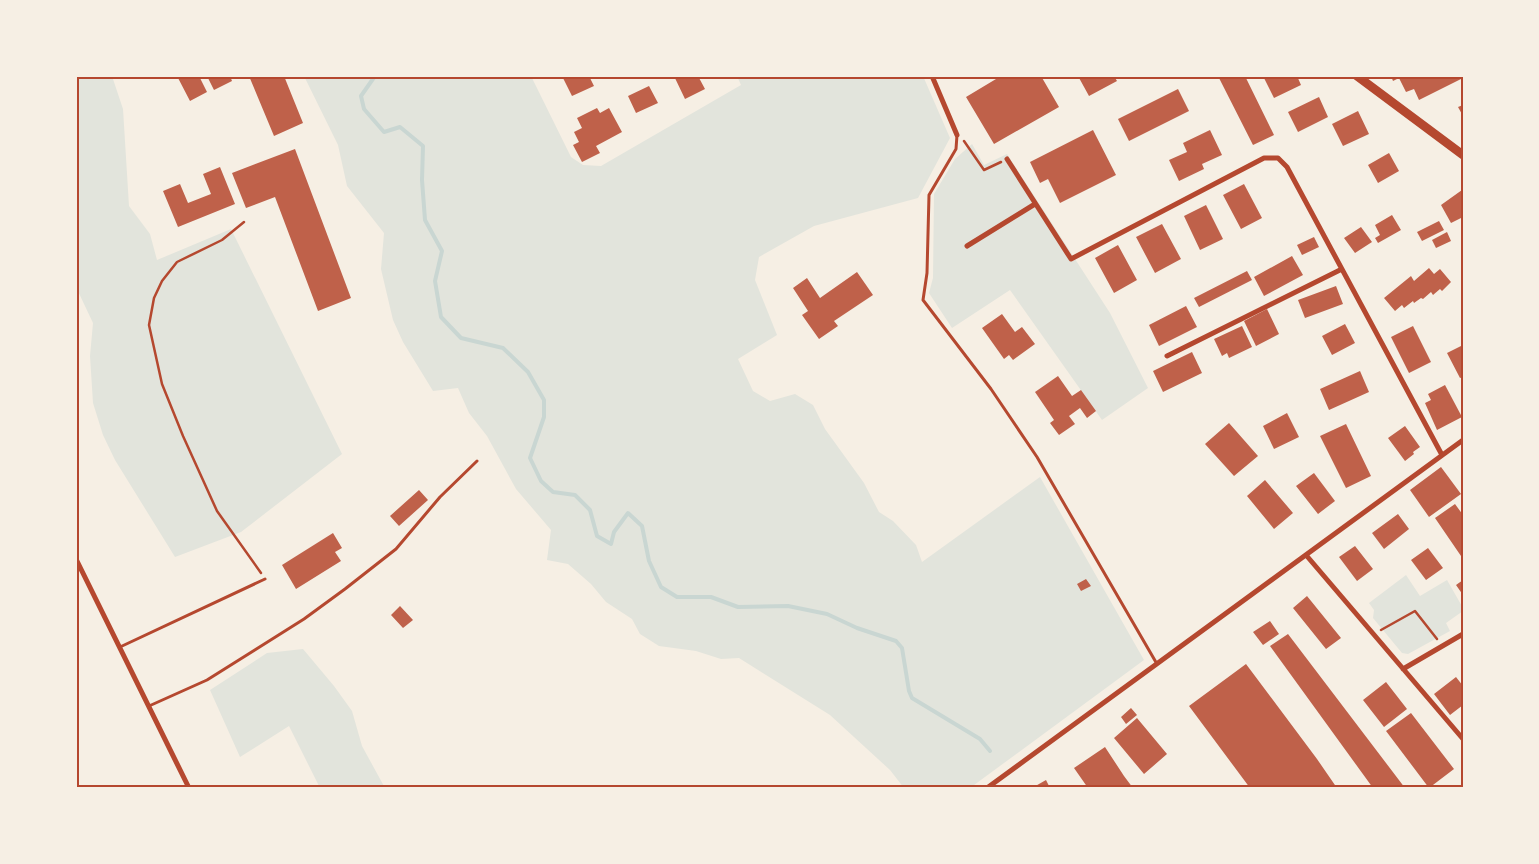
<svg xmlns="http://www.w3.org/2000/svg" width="1539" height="864" viewBox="0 0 1539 864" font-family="Jost,sans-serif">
	<rect width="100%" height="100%" fill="#f6efe4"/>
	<path fill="#e2e4dc" d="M76,76H112L123,109L129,206L150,234L157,260L231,229L342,454L241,532L175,557L115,460L103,435L93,403L90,356L93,323L76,287Z
		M304,76H531L571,157L583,165L601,166L741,85L737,76H923L950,138L918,198L814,226L759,257L755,280L777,335L738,359L753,391L770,401L795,394L813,405L825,429L864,483L879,512L893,521L916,545L922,562L1040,477L1144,660L970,788H904L890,770L830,715L739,658L721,659L696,651L659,646L640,634L632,619L606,602L591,584L568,564L547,560L551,530L516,489L487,436L469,413L458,388L433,391L403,342L393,320L381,269L384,233L347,186L338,145Z
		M972,144L984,165L1007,154L1110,313L1148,388L1102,420L1010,290L952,328L929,293L933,278L934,194L955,159Z
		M1406,575L1420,596L1447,580L1463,608V611L1446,623L1450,631L1408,654L1402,653L1373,618L1374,610L1369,603Z
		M303,649L334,686L352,711L362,746L385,788H320L289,726L240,757L210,690L267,653Z"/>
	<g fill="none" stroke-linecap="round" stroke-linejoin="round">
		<path stroke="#c9d6d2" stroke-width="4" d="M375,76L361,96L364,109L384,132L400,127L423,146L422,180L425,220L442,251L435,281L441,317L461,338L503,348L528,372L544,400V417L530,458L541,481L553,492L575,495L590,510L597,536L611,544L614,532L628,513L642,526L649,561L661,587L677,597H711L738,607L788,606L827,614L857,628L896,641L902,648L909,691L912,698L980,739L990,751"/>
	</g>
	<path fill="#bf614a" d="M177,76H199L207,92L190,101Z
		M207,76H230L232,81L214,90Z
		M249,76H284L303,123L274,136Z
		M562,76H589L594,86L572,96Z
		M674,76H698L705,89L685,99Z
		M1001,76H1041L1059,107L994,144L966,97Z
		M1078,76H1114L1117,81L1089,96Z
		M1218,76H1245L1274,135L1253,145Z
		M1263,76H1297L1301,85L1274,98Z
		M1391,76H1463V78L1419,100L1414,89L1406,92L1399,78L1393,81Z
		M649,86L658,103L636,113L628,96Z
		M1178,89L1189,111L1129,141L1118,119Z
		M1319,97L1328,117L1298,132L1288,112Z
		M1463,105V116L1458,107Z
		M597,108L600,113L609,108L622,132L596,146L600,153L582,162L573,145L579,142L574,132L582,128L577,118Z
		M1358,111L1369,134L1343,146L1332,124Z
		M1093,130L1116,175L1060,203L1048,179L1040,183L1030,162Z
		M1210,130L1222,155L1202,164L1204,169L1179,181L1169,160L1187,152L1183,143Z
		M295,149L351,298L318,311L275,197L246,208L232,173Z
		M1389,153L1399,171L1378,183L1368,165Z
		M220,167L235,204L178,227L163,191L180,184L188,203L211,194L203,174Z
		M1244,184L1262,218L1241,229L1223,195Z
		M1462,190L1463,217L1451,223L1441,205Z
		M1206,205L1223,239L1200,250L1184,216Z
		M1392,215L1401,230L1378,243L1375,238L1380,235L1375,225Z
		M1439,221L1444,230L1422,241L1417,232Z
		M1162,224L1181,259L1155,273L1136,237Z
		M1361,227L1372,242L1355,253L1344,238Z
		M1447,232L1451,241L1436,248L1432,240Z
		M1314,237L1319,247L1302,255L1297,245Z
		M1118,245L1137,280L1114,293L1095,258Z
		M1292,256L1303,275L1264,296L1254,277Z
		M1429,268L1434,274L1440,269L1451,282L1442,291L1440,289L1433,295L1431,292L1423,299L1421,298L1414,303L1413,301L1404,308L1402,305L1395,311L1384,298L1411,276L1414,281Z
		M1247,271L1252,280L1199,307L1194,298Z
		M857,272L873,295L834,321L838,326L819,339L802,315L808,311L793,288L807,278L820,298Z
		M1336,286L1343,304L1305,318L1298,300Z
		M1186,306L1197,327L1159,346L1149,325Z
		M1267,309L1279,334L1256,346L1244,321Z
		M1002,314L1015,332L1022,327L1035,344L1013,360L1009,355L1004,359L982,328Z
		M1345,324L1355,343L1332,355L1322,336Z
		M1242,326L1252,347L1229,358L1227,353L1222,356L1214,339Z
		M1413,326L1431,362L1409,373L1391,337Z
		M1463,345V377L1460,378L1447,353Z
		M1192,352L1202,373L1163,392L1153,371Z
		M1360,371L1369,392L1329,410L1320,389Z
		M1058,376L1072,396L1081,390L1096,411L1087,418L1080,408L1069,416L1075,424L1059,435L1050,423L1054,420L1035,392Z
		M1445,385L1462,417L1437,430L1425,403L1431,400L1428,394Z
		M1287,413L1299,437L1274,449L1263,426Z
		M1229,423L1258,456L1234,476L1205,444Z
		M1346,424L1371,476L1346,488L1320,436Z
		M1405,426L1420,447L1413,452L1414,454L1405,461L1388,438Z
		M1441,467L1461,494L1429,517L1410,490Z
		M1314,473L1335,501L1318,514L1296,486Z
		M1265,480L1293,513L1274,529L1247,496Z
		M419,490L428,500L399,526L390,516Z
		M1455,504L1463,515L1461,556L1435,518Z
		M1398,514L1409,529L1384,549L1372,533Z
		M333,533L342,548L335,552L341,561L296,589L282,565Z
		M1355,546L1373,569L1357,581L1339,557Z
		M1428,548L1443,568L1426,580L1411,560Z
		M1086,579L1091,586L1081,591L1077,584Z
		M1463,580V595L1456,585Z
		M1307,596L1341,638L1326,649L1293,608Z
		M400,606L413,620L403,628L391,615Z
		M1270,621L1279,634L1263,645L1253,632Z
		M1288,634L1405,788H1373L1270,646Z
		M1246,664L1317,759L1337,788H1250L1189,706Z
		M1456,677L1463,686V705L1450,715L1434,694Z
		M1386,682L1407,709L1384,727L1363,700Z
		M1131,708L1137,715L1126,724L1121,717Z
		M1411,713L1454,769L1429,788L1386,731Z
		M1137,718L1167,754L1144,774L1114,738Z
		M1105,747L1124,776L1133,788H1088L1074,768Z
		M1046,780L1050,788H1032Z"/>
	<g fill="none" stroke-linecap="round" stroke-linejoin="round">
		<path stroke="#b5482f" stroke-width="2.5" d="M964,141L984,170L1001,162
			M244,222L222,240L177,262L162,281L154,298L149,325L162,384L183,436L217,511L261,573
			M1381,630L1415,611L1437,639"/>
		<path stroke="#b5482f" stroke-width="3" d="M957,135L956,149L929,195L927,273L923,300L991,389L1037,457L1157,664
			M120,647L265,579
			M149,706L207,680L304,619L345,589L396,549L440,497L477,461"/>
		<path stroke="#b5482f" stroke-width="5" d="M932,76L957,135
			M1007,159L1071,259L1264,158H1278L1287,167L1442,455
			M967,246L1035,204
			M1167,356L1342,269
			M1306,555L1463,739
			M76,559L189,788
			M1403,669L1463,634
			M987,788L1463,440"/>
		<path stroke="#b5482f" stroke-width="9" d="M1357,76L1463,155"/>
	</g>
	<rect width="1539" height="864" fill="none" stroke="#f6efe4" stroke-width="155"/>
	<rect x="78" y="78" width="1384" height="708" fill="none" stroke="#b5482f" stroke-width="2"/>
</svg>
